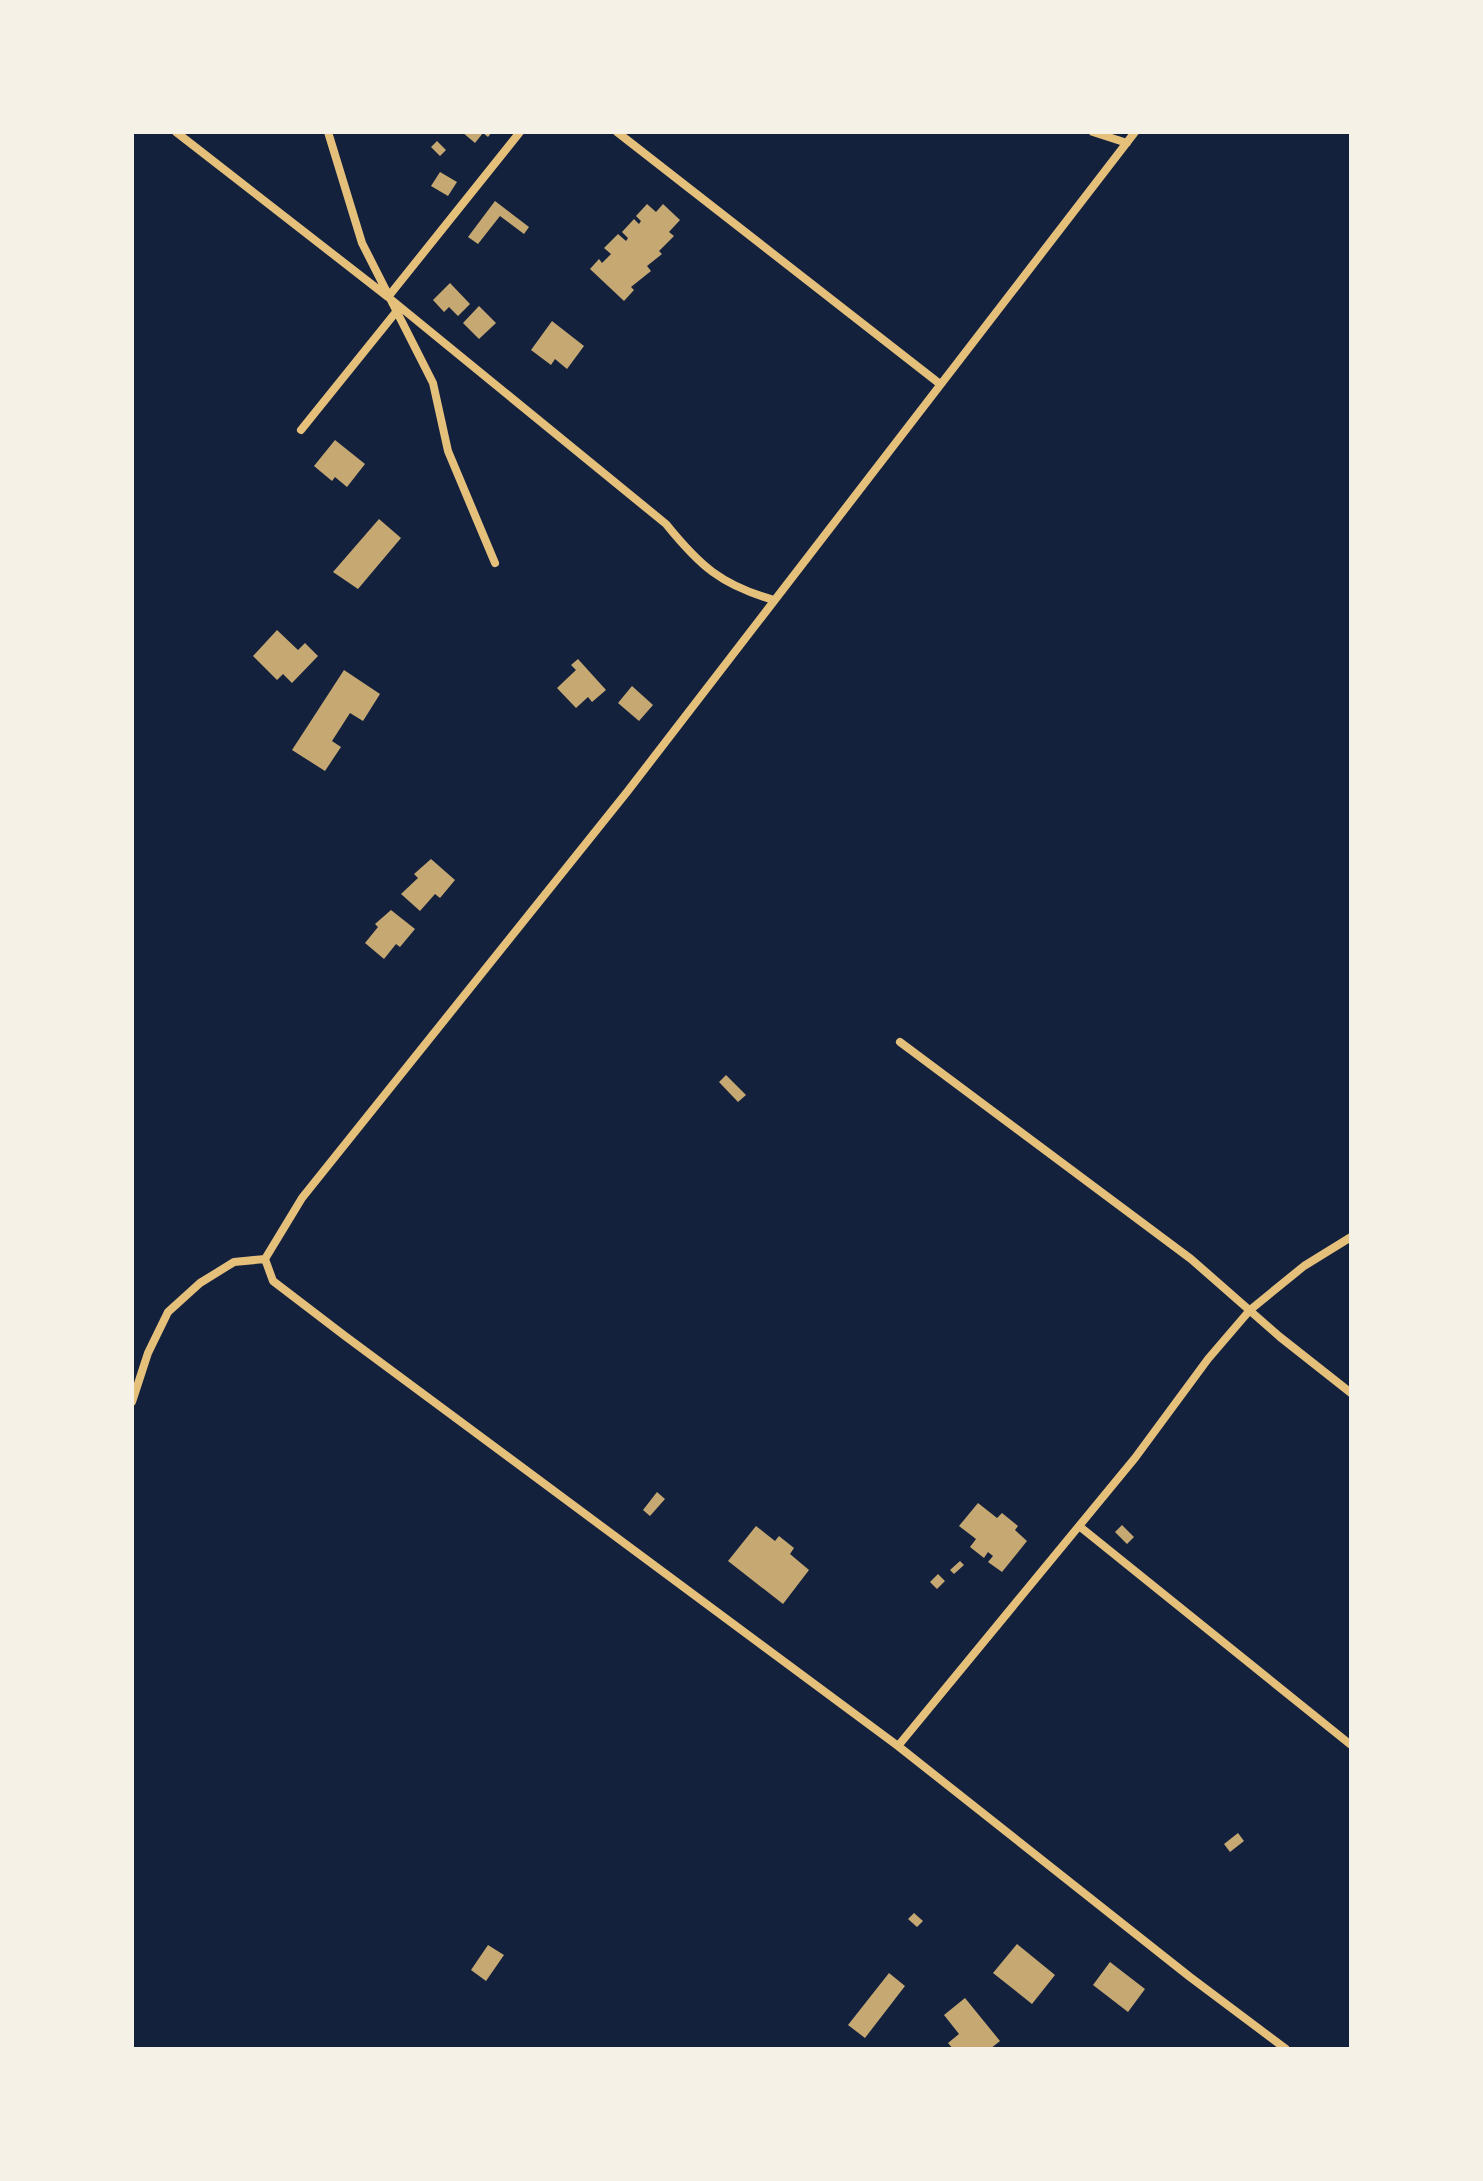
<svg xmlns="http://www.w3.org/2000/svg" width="1483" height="2181" viewBox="0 0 1483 2181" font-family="'Noto Serif',serif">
	<rect width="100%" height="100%" fill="#14213d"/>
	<path fill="#c6a872" d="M462,132H492L488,137L483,133L475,143Z
		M437,141L446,150L440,156L431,147Z
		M440,172L457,182L448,196L431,186Z
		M495,201L529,227L524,234L500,216L478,244L468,237Z
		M647,204L656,212L663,204L680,220L669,232L674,236L659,251L662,254L647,266L651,271L631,287L634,290L624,301L590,269L599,259L602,263L611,254L604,248L618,234L626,241L628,238L622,232L634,219L639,224L641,221L636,216Z
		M450,283L470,304L458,316L449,307L444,312L433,300Z
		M479,306L496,323L479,339L463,323Z
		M552,321L584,346L567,369L555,359L551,365L531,350Z
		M335,440L365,464L347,487L335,477L332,481L314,466Z
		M379,519L401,538L358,589L333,572Z
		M277,630L298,650L305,643L318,656L292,683L283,674L277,680L253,656Z
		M578,659L606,690L592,702L588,697L576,708L557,688L576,670L571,665Z
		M344,670L380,694L363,721L350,713L332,741L341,747L325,771L292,750Z
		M632,686L653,705L639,721L618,703Z
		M431,859L455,880L440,898L435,894L420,911L401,894L418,878L414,874Z
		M391,910L415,929L400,947L396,944L384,959L365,943L378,927L375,924Z
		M726,1075L746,1095L738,1102L719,1082Z
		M657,1492L665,1499L650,1516L643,1510Z
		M978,1503L997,1518L1002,1513L1018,1526L1015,1530L1027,1541L1002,1572L988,1562L993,1556L988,1552L984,1558L970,1547L976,1539L959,1526Z
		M1122,1525L1134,1537L1127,1544L1115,1532Z
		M756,1526L775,1541L779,1536L794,1548L790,1554L809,1570L783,1604L728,1561Z
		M960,1561L964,1565L954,1574L950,1570Z
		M938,1574L945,1581L937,1589L930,1582Z
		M1238,1833L1244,1841L1230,1852L1224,1844Z
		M914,1913L923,1921L917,1927L908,1919Z
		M1017,1944L1055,1975L1032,2004L993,1973Z
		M488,1945L504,1955L486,1981L471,1970Z
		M1110,1962L1145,1989L1128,2012L1093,1985Z
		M889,1973L905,1986L865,2038L848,2025Z
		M965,1998L1000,2041L990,2049H953L948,2043L959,2034L944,2015Z"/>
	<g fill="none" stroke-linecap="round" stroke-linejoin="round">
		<path stroke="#e5c07b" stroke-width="8" d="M176,132L388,297L666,524C700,566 721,585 774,600
			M328,132L362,243L433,383L448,451L495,563
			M617,132L940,384
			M1093,132L1127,143
			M388,297L520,132
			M301,430L396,312
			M900,1042L1191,1259L1280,1337L1351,1393
			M132,1402L148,1353L168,1312L200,1283L234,1262L265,1259
			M1079,1526L1135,1458L1208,1359L1250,1310L1304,1266L1351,1237
			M898,1746L345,1336L273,1281L265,1259L302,1198L627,792L1135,132
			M1286,2049L1190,1977L898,1746L1079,1526L1351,1745"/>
	</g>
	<rect width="1483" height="2181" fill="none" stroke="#f6f1e7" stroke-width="268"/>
</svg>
